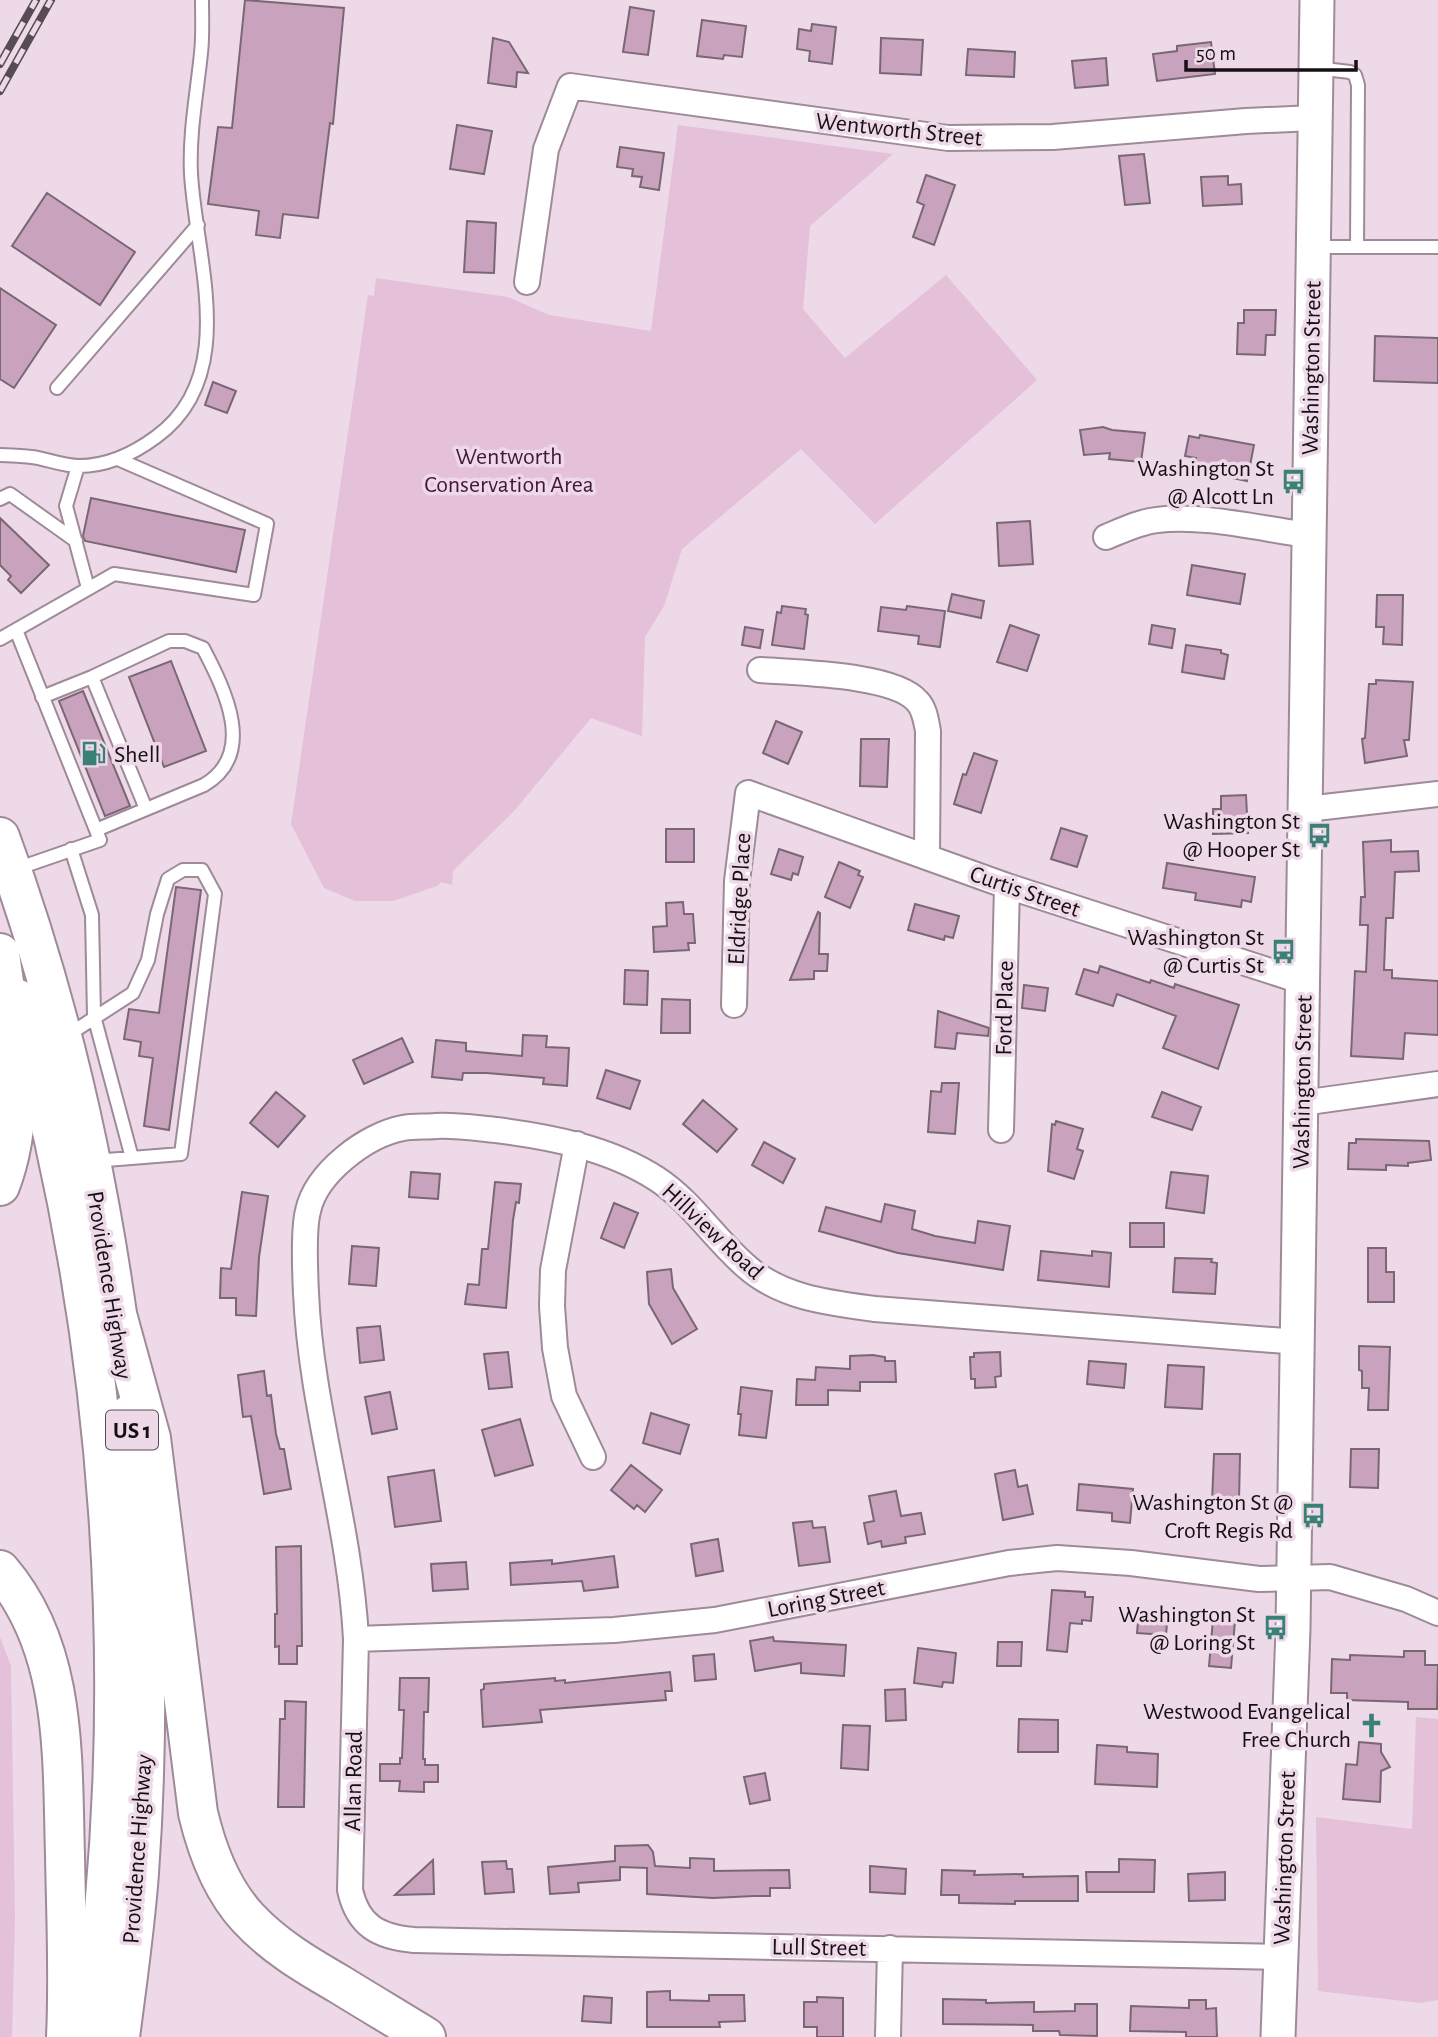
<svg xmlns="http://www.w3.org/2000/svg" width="1438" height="2037" viewBox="0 0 1438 2037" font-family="'Alegreya Sans',sans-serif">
	<rect width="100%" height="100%" fill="#eed9e8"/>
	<path fill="#e4c0d9" d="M678,125L893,154L810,226L803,309L845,358L946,275L1037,380L875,524L801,449L682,549L664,606L645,637L642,736L591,718L515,810L453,871L452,885L441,882L437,886L393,901H355L324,888L291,824L368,295L374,296L376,278L508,297L549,315L651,331Z
		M0,1637L11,1666L15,1918L12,2037H0Z
		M1416,1717L1438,1719V2000L1420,2003L1318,1991L1316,1817L1412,1829Z"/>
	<path fill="#c9a2be" stroke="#7a6774" stroke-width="2" d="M245,0L344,8L333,124L330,123L318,218L283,214L280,238L256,235L259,211L208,204L218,127L232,128Z
		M630,7L654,11L648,55L623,52Z
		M702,20L746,26L742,57L724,55L723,59L697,56Z
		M812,24L836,27L832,64L809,61L810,51L797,49L799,29L811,31Z
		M493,38L509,42L528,73L517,72L516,87L488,83Z
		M881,38L923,40L921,75L880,73Z
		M1211,42L1215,74L1157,81L1153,54L1177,51V46Z
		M968,49L1015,52L1014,77L966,75Z
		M1106,58L1108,85L1075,88L1072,61Z
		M457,125L492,131L484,174L450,169Z
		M620,147L664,153L659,190L640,187L642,177L632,176L633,169L617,167Z
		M1144,154L1150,203L1125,205L1119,156Z
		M926,175L955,185L934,245L913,237L924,205L917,202Z
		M1228,176V185L1241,184L1242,204L1203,206L1201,177Z
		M47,193L135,252L100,305L12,246Z
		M467,221L496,223L494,273L464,272Z
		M0,288L56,325L14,388L0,379Z
		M1244,310H1276L1275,335H1266L1265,355L1237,354L1238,323H1244Z
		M1375,336L1438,338V383L1374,381Z
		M213,382L236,391L227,413L205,405Z
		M1103,427L1112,430L1145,433L1141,462L1109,459L1110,453L1084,455L1080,430Z
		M1200,435L1254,445L1247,481L1194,470L1196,458L1185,456L1189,436L1199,438Z
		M91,498L245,530L236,572L85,541L83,536Z
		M0,518L49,565L21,593L8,580L11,576L0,565Z
		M1030,521L1033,564L999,566L997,523Z
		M1192,565L1245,574L1240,604L1187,595Z
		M952,594L984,601L981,618L948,611Z
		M1377,595H1403L1402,645L1383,644L1384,627H1376Z
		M782,606L806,609L805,614L808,615L804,649L772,645L777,612L781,613Z
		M907,606L945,611L940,647L918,644L919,636L878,631L881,607L906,610Z
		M1010,625L1039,635L1027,671L997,662Z
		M1152,625L1175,629L1172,648L1149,644Z
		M745,627L763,630L760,648L742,645Z
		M1186,645L1221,650V653L1228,655L1224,679L1182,672Z
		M171,661L206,751L164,767L129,677Z
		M1376,680L1413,682L1409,740H1404L1407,756L1365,763L1362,739L1365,738L1369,684H1376Z
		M83,691L130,806L105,816L59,701Z
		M776,721L802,732L788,764L763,753Z
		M861,739H889L887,787L860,786Z
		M974,753L997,761L981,813L954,804L963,774L966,775Z
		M1246,795L1248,833L1213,834V809H1221V796Z
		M1061,828L1087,836L1077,867L1051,859Z
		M666,829H694V862H666Z
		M1391,840V852L1418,851L1419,871L1395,872L1393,918H1386L1384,970H1392V978L1438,981V1035L1405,1033L1403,1059L1351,1056L1355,971L1366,972L1368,925H1360L1361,897H1365L1363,842Z
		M779,849L803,857L798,875L793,873L791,880L771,874Z
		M839,862L860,871L858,875L863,877L850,908L825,897Z
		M1167,863L1255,877L1251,902L1242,900L1241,907L1195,900L1196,893L1163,888Z
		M176,887L201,890L169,1130L144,1126L153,1058L139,1056L141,1042L124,1039L129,1009L159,1013Z
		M683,902L684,914H693L695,943H688L689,950L654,952L653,927L667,926L666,903Z
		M915,904L959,916L953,938L945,936L944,940L908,930Z
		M818,912L820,913L819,954H828L827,971H814V979L790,980Z
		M1100,966L1150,983L1151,980L1174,988L1175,984L1239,1005L1218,1069L1163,1048L1176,1016L1117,994L1113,1006L1076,994L1084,969L1098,973Z
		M625,970L648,971L647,1005L624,1004Z
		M1024,985L1048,988L1045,1011L1022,1008Z
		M662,999L690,1000V1033H661Z
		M938,1011L989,1028L988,1036L957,1033L955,1049L935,1047Z
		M523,1035L547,1036L546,1047L569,1048L567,1086L543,1084L544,1078L487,1073H463L462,1080L432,1077L436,1040L466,1043V1051L522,1056Z
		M402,1038L413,1062L364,1084L353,1060Z
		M606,1070L640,1081L630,1109L597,1098Z
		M942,1083H959L955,1134L928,1132L931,1091L941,1092Z
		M276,1092L305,1116L278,1147L250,1123Z
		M1162,1092L1201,1107L1192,1130L1152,1117Z
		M703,1100L737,1129L717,1152L683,1124Z
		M1056,1121L1083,1129L1077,1149L1083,1151L1074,1179L1048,1171L1052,1124L1055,1125Z
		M1356,1139L1429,1141L1431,1160L1408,1163V1166L1386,1165V1170L1348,1169L1349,1143H1356Z
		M764,1142L795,1159L783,1183L752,1165Z
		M411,1172L440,1174L438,1199L409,1197Z
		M1171,1172L1208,1176L1204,1213L1166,1208Z
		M495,1182L521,1184L519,1203L516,1202L513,1220L506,1308L465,1304L468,1284L479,1285L482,1249H488Z
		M242,1192L268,1196L259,1257L256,1316L236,1315V1298H220L221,1268L231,1269Z
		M614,1203L638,1213L624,1248L601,1238Z
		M885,1204L915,1211L912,1229L935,1236L975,1243L978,1221L1010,1226L1003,1270L898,1253L819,1231L826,1207L881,1222Z
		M1130,1223H1164V1247H1130Z
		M352,1246L379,1248L376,1286L349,1284Z
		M1368,1248H1386V1272H1394V1302H1368Z
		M1041,1251L1092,1256V1251L1111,1253L1109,1287L1038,1280Z
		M1175,1258L1212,1259L1211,1262L1217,1263L1215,1294L1173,1292Z
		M671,1269L673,1288L697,1329L672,1344L649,1304L647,1272Z
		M380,1326L384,1360L360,1363L357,1328Z
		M1359,1346L1390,1347L1388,1410H1368L1369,1388H1362V1371L1359,1370Z
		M508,1352L512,1387L489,1389L484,1354Z
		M1000,1352L1001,1376L995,1377L996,1387L975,1388V1379H971L970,1357H974V1353Z
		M873,1355L885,1357V1361H895L896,1382H860V1391L828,1390V1405H796L797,1379L815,1380L816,1367L850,1369V1356Z
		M1089,1361L1126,1364L1124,1388L1087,1384Z
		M1168,1365L1204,1367L1202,1409L1165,1407Z
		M264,1371L267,1396L271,1395L276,1434L280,1449H284L291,1489L264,1494L251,1416L243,1417L238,1375Z
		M741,1387L772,1391L766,1438L739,1435L741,1414H738Z
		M390,1392L397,1429L372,1434L365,1397Z
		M651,1413L689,1425L680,1454L643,1443Z
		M520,1419L533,1465L495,1476L482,1430Z
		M1351,1449H1379L1378,1488L1350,1487Z
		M1214,1454H1240L1239,1502H1212Z
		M631,1465L662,1490L645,1512L637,1505L634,1509L611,1490Z
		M434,1470L441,1521L395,1527L388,1477Z
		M1015,1470L1018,1487L1027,1485L1033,1514L1003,1520L995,1474Z
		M1079,1484L1133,1489L1130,1523L1112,1521V1513L1077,1510Z
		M896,1491L901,1516L921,1513L925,1534L905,1537L906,1543L882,1547L881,1541L868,1544L864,1523L874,1521L869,1496Z
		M812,1521L813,1528L825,1527L830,1562L799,1566L793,1523Z
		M718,1539L723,1571L696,1576L691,1544Z
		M301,1546L302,1646H297V1664H279V1646L275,1647V1614H277L276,1547Z
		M614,1556L618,1587L584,1591L582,1581L511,1585L510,1563L552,1560V1564Z
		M466,1562L468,1589L433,1591L431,1564Z
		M1052,1590L1085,1592V1597H1093L1091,1621L1082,1620V1624L1070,1623L1067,1652L1047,1650Z
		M1139,1609L1168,1612L1166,1635L1137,1633Z
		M1213,1619L1235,1621L1231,1668L1209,1666Z
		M773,1637L774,1641L846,1645L844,1676L801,1673V1663L755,1671L750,1641Z
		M998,1642H1022L1021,1666H997Z
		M918,1648L956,1653L953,1683L943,1682L942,1687L914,1683Z
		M1404,1651H1425V1665H1438L1437,1709H1408V1702L1347,1700V1693H1331L1332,1659L1350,1660V1655L1404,1657Z
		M714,1654L716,1679L695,1681L693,1656Z
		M670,1672L672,1691H665L666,1700L540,1710L542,1722L483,1727L481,1690L484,1689V1684L555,1678V1681L565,1680V1683Z
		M400,1678H429L428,1712H424L423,1759H425V1765H438V1782H424V1792L399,1791L400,1781H380V1764H400V1758H402L404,1710H399Z
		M905,1689L906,1720L886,1721L885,1690Z
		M285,1701L306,1702L304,1807H278L280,1719H285Z
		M1019,1719L1058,1720V1752H1018Z
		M843,1725L870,1726L868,1770L841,1768Z
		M1359,1742L1381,1744V1752L1390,1767L1381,1771L1380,1802L1343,1799L1346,1764L1357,1765Z
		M1097,1745L1127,1747V1752L1158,1754L1157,1787L1095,1784Z
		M765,1773L770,1800L750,1804L744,1777Z
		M648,1845L653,1852L655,1866L690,1868V1858L714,1859V1871L789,1870L790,1888H770V1896H754L713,1898L647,1894V1868L620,1867V1880L578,1883L579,1892L550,1894L548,1867L615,1861V1846Z
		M1119,1859L1155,1860L1154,1892H1087L1086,1872H1119Z
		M433,1860L434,1894L395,1895Z
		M506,1861L507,1869H512L514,1892L485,1894L482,1862Z
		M870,1866L906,1869L905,1894L870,1892Z
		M942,1870L975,1871L974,1875L1023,1874V1877L1078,1876V1901H1015V1904L959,1903V1895H941Z
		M1225,1872V1900L1189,1901L1188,1874Z
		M670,1991V2000L709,2001V1995H744L745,2021L719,2022L720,2027H647V1992Z
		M584,1996L612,1998L611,2023L582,2021Z
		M817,1997L843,1998V2037H817V2027H804V2002H817Z
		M943,1999L986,2000V2003L1034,2002V2012L1075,2011V2004H1097V2036L1060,2035L1059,2031H1033V2025L943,2024Z
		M1189,2000H1206V2009L1216,2008L1217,2037H1186V2032L1130,2031L1131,2006L1189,2008Z"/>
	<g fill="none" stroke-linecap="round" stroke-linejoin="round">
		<defs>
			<path id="service" d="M1316,68L1350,72L1355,75L1358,85L1357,247
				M1316,247H1438
				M57,388L198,225
				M0,455C11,455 21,456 32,457C47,459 63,466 79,466C108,466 133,454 156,437C240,376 196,260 191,174C189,133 197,93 201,53C203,36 202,18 202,0
				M78,466L66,506L88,588
				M0,499L10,494L76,541
				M0,639L114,574L254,595L267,524L120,460
				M92,677L146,809
				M42,697L92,677L169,641H185L203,648C225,690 257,754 204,785L96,830
				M71,849L92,915L94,1016L132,1158
				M16,869L100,840L16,630
				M68,1035L133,993L148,960L157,914L168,879L183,870H202L215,894L181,1154L94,1161"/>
			<path id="minor" d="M527,282L546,149L570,86L948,138L1053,137L1246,121L1314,118
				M1106,537C1123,530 1139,522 1157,520C1202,514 1262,529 1308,535
				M760,670C797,673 894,674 917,701C925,709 926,721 928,731L927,857
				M1307,809L1438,794
				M734,1005L737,881L748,793L1007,886L1304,982
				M1302,1103L1438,1084
				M1001,1130L1007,886
				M577,1144L553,1270L552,1306L555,1348L564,1396L593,1457
				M356,1639L614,1630L715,1620L1009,1563L1057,1558L1131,1563L1259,1579L1330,1577L1406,1599L1438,1613
				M1281,1957L414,1940C379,1937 358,1926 350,1890L356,1639C350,1522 311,1410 306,1293C305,1272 303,1230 308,1211C316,1173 366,1135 403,1128C413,1126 425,1127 436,1126C456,1125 475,1128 496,1130C551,1137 609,1148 657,1179C692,1202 715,1240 747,1267C782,1298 830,1303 875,1309L1298,1342
				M888,2037L890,1948"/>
			<path id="secondary" d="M1278,2037L1293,1629L1317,0"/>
			<path id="primary" d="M0,837C60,1000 100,1179 122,1351
				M18,999C114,1334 139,1692 89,2037
				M120,2037C127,1982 135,1928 139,1873C150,1720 146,1566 130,1414"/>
			<path id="motorway" d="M0,953C10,1033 30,1108 0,1186
				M118,1318L151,1438L198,1813C207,1851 221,1889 248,1918C274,1946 306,1965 339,1984C368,2002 397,2019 426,2037
				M0,1570C68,1649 62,1758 65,1855C66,1916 69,1976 66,2037"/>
		</defs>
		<use href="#service" stroke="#9e8a98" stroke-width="16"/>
		<use href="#minor" stroke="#9e8a98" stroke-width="28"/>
		<use href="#secondary" stroke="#9e8a98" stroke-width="37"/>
		<use href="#primary" stroke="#9e8a98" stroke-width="42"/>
		<use href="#motorway" stroke="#9e8a98" stroke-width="42"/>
		<use href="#service" stroke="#fff" stroke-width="12"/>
		<use href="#minor" stroke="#fff" stroke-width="24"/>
		<use href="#secondary" stroke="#fff" stroke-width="33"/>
		<use href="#primary" stroke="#fff" stroke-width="38"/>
		<use href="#motorway" stroke="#fff" stroke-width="38"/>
		<defs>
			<path id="rail" d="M0,64L36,0
				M0,91L51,0"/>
		</defs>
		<use href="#rail" stroke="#574c54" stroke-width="8"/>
		<use href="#rail" stroke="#eed9e8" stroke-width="5" stroke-dasharray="16" stroke-linecap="butt"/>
	</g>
	<defs>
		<symbol id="bus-bare" viewBox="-9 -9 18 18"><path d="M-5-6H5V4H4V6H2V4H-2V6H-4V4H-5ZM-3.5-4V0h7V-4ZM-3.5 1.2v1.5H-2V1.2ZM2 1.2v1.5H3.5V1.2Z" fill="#3b8075" stroke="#eed9e8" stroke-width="2.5" paint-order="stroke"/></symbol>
		<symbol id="fuel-bare" viewBox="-9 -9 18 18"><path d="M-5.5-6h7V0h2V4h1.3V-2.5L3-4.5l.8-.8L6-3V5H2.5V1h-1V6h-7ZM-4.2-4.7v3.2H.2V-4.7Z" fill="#3b8075" stroke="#eed9e8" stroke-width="2.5" paint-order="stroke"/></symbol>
		<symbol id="church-bare" viewBox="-9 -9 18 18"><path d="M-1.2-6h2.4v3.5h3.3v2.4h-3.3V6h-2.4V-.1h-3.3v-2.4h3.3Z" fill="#3b8075" stroke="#eed9e8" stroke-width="2.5" paint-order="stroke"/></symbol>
	</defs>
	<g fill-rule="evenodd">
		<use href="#bus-bare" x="1276" y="464" width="35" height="35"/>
		<use href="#fuel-bare" x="76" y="736" width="35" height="35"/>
		<use href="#bus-bare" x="1302" y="818" width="35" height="35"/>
		<use href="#bus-bare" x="1266" y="934" width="35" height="35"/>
		<use href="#bus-bare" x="1296" y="1498" width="35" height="35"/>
		<use href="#bus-bare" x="1258" y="1610" width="35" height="35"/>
		<use href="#church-bare" x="1354" y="1708" width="35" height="35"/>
	</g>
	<g text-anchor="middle" stroke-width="7" stroke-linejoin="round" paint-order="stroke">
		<rect fill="#eed9e8" stroke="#574c54" stroke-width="2" x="106" y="1410.5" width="52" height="39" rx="5"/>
		<g font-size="23" font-weight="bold" fill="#160f14">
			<text x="132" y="1438">US 1</text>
		</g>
		<g font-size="24" fill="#160f14" stroke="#eed9e8">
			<text transform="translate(899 129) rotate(6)" y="8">Wentworth Street</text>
			<text transform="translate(1311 368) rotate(-89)" y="8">Washington Street</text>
			<text transform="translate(1025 891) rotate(19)" y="8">Curtis Street</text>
			<text transform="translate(739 899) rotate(-87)" y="8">Eldridge Place</text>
			<text transform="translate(1004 1008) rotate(-89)" y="8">Ford Place</text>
			<text transform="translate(1302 1082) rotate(-89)" y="8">Washington Street</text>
			<text transform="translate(713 1231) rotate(43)" y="8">Hillview Road</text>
			<text transform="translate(110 1285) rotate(81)" y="8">Providence Highway</text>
			<text transform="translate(826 1598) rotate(-11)" y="8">Loring Street</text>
			<text transform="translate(353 1781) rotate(-89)" y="8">Allan Road</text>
			<text transform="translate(137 1849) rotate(-86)" y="8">Providence Highway</text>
			<text transform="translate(1284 1858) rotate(-88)" y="8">Washington Street</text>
			<text transform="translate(819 1947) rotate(1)" y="8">Lull Street</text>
		</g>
		<g font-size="24" fill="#44153a" stroke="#eed9e8">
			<text x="509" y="464">Wentworth<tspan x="509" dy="28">Conservation Area</tspan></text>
		</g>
		<g font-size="24" fill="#160f14" stroke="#eed9e8" text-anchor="end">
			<text x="1274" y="476">Washington St<tspan x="1274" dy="28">@ Alcott Ln</tspan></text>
			<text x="114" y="762" text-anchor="start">Shell</text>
			<text x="1300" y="829">Washington St<tspan x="1300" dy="28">@ Hooper St</tspan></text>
			<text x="1264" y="945">Washington St<tspan x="1264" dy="28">@ Curtis St</tspan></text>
			<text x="1293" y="1510">Washington St @<tspan x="1293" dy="28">Croft Regis Rd</tspan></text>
			<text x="1255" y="1622">Washington St<tspan x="1255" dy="28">@ Loring St</tspan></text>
			<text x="1351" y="1719">Westwood Evangelical<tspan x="1351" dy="28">Free Church</tspan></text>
		</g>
	</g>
	<path d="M1186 60v10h170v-10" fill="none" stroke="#160f14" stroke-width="3.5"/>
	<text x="1196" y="60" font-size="21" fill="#160f14" stroke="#eed9e8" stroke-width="5" paint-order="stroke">50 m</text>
</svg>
